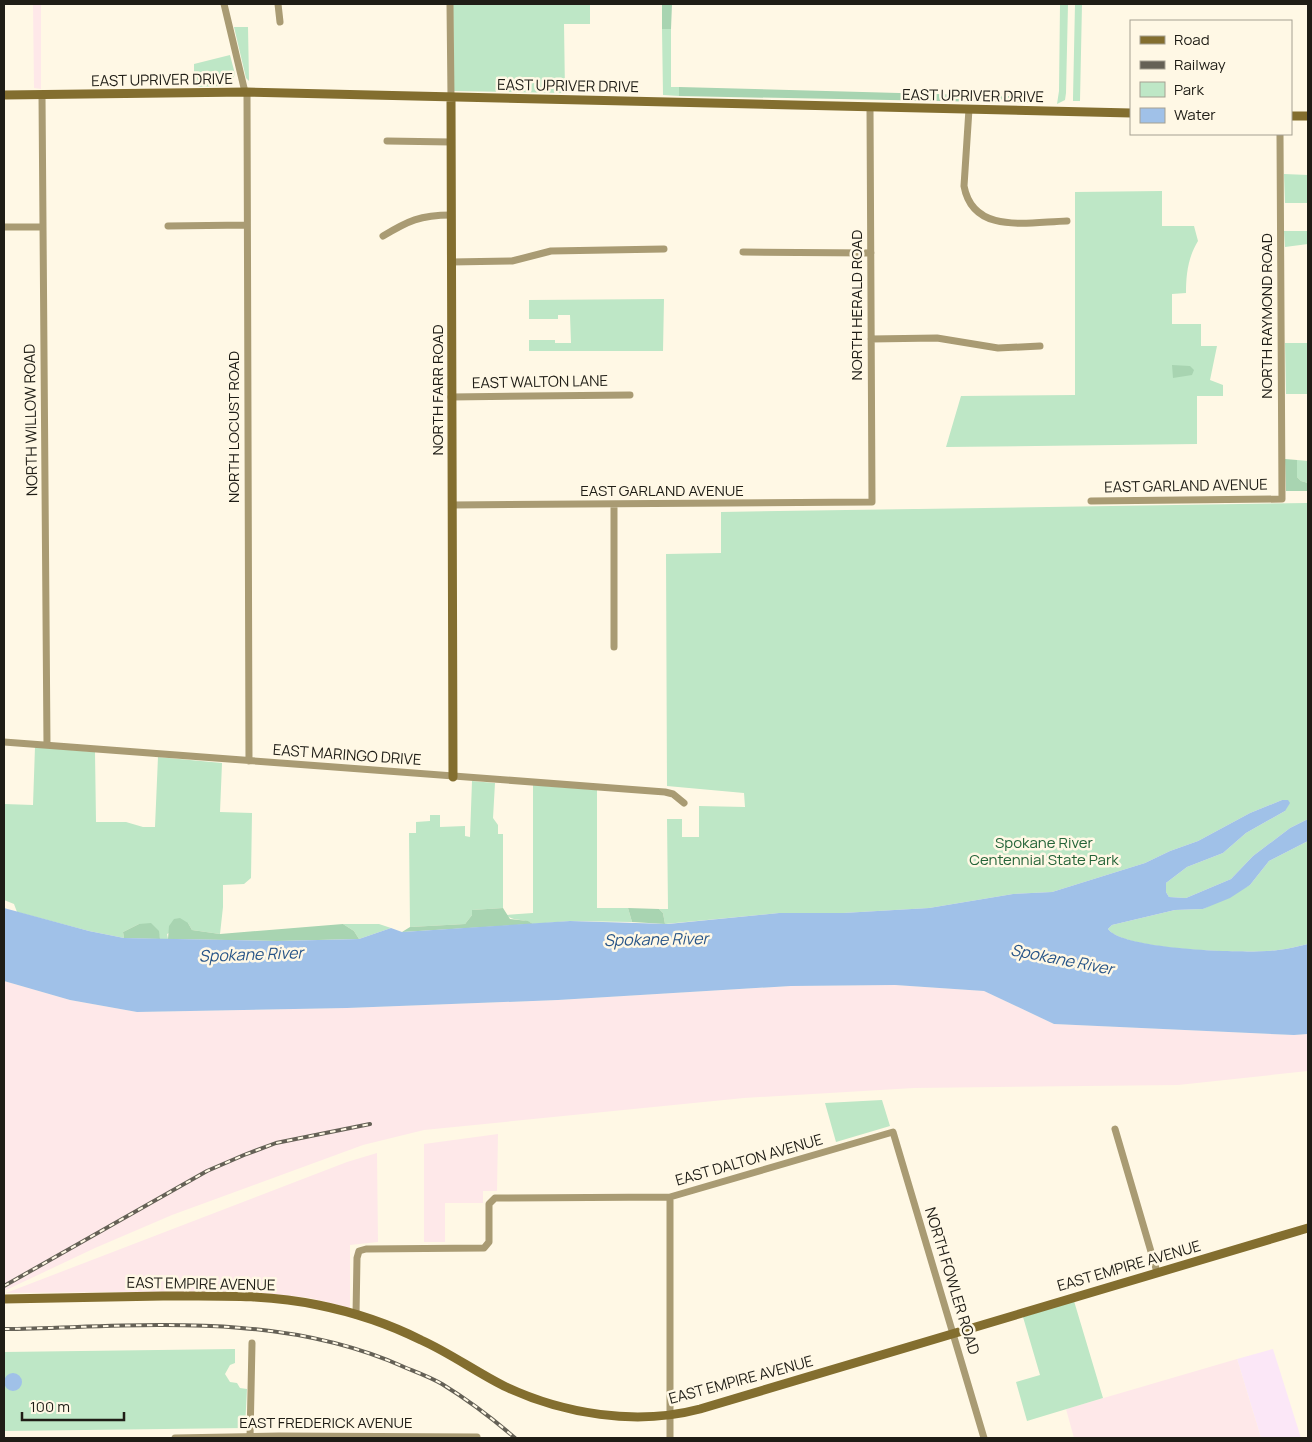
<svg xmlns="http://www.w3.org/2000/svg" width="1312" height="1442" viewBox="0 0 1312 1442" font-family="Manrope,sans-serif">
	<rect width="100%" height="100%" fill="#fff8e5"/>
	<path fill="#fbe7f7" d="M1273,1349L1301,1438H1261L1237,1359Z"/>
	<path fill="#fee8e9" d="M33,4H41V89L34,88Z
		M4,981L70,1000L137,1012L347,1008L558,1000L791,986L895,985L984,991L1054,1024L1294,1035L1308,1034V1071L1178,1085L914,1088L744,1098L424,1130L363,1145L172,1215L95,1248L4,1291Z
		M498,1134L497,1191H483V1203H445V1242H424V1144Z
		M377,1153L378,1242L350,1245V1308L310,1298L247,1291L6,1293L347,1162Z
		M1237,1359L1261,1438H1074L1066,1409Z"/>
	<path fill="#bee7c6" d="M590,4V24H564L565,93L454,91L453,5Z
		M1060,4H1068L1066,93L1065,100L1057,104L1059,91Z
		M1075,4H1082L1080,101H1073V98Z
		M234,27H248L249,81L246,78Z
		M662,29H671V87H679V96L663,95Z
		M230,55L235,74L232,81L222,86L194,87V64Z
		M1308,172V203H1285L1284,174L1308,175Z
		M1162,191V226H1194L1198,241C1188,257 1186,275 1186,293L1172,294V324H1201V346H1217L1210,380L1223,385V396H1197V444L946,447L961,396L1075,395V192Z
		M1284,231H1308V244L1285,247Z
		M664,299L663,351H529V340H555V343H571L570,315H558V319H529V300Z
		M1285,343H1308V394H1286Z
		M1297,460L1308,461V483L1301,481L1297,477Z
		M1308,503V819L1290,828L1253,856L1231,879L1186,898L1169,897L1166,892V883L1187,867L1223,853L1246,833L1285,811L1282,800L1250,813L1198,841L1170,851L1145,863L1052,892L1013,894L929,908L843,913H779L665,924L663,913L659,909H668L667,819H682V837H699V806L745,807L744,793L667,786L666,554L721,553V512Z
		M35,747L95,752L96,822H126L143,827H155L158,757L222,763L220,812L252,813L251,878L244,884L223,885V907L220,934L192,930L188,923L167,934L168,939H160L158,931L139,924L123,932L124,938L89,931L17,912L14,904L4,900V804L33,805Z
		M472,781L495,783L493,818L498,825V834H503V908L472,910V915L465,924L410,927L409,833H416V822L430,821V815H440V827L465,826V836L470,837Z
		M533,785L597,790V908H628L632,922L570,921L533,924C524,918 514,922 506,915L533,913Z
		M1308,841V944C1298,946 1288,949 1278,950C1250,954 1123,951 1108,929L1112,925L1175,910L1203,909L1250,885L1269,861Z
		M343,924H379L391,928L359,939L354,931Z
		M882,1100L890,1126L836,1142L825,1103Z
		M1074,1301L1103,1398L1027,1421L1016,1382L1040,1375L1023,1317Z
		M235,1349V1363L230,1365L225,1374L230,1382L237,1383L240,1388L247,1389L245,1428L4,1431V1352Z"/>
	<path fill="#a8d4b1" d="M662,4H672L671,29H662Z
		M679,87L1041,97V103L679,96Z
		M1172,365L1190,366L1194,370L1192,375L1173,378Z
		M1285,459L1297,460V477L1301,481L1308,483V491H1286Z
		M503,908L510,919L528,921L533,924L402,932L410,927L465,924L472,915V910Z
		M628,908L659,909L663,913L665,924L632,922Z
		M180,918L188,923L192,930L220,934L343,924L354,931L359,939L277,941L168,939L169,926L174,919Z
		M151,923L159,931L160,939L124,938L123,932L139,924Z"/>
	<path fill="#a0c1e8" d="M1282,800H1288L1290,803L1285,811L1246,833L1223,853L1187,867L1166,883V892L1169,897L1186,898L1231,879L1253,856L1290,828L1308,819V841L1269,861L1250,885L1230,898L1203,909L1175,910L1112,925L1108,929C1123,950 1250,954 1278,950C1288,949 1298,946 1308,944V1034L1294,1035L1054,1024L984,991L895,985L791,986L558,1000L347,1008L137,1012L70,1000L4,981V908L89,931L124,938L277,941L359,939L391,928L402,932L570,921L668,924L779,913H843L929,908L1013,894L1052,892L1145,863L1170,851L1198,841L1250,813Z
		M4 1382a9 9 0 1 1 18 0a9 9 0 1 1-18 0Z"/>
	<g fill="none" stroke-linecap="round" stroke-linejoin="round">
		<path stroke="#a99b73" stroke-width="7" d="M224,4L245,92
			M278,4L280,22
			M450,4L451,97
			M247,92L249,761
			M42,95L47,745
			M969,109L964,186C973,235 1028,222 1067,221
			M387,141L451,142
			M168,226L247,225
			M4,227H43
			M383,236C408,221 420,215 451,215
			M743,252L871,253
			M451,262L512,261L551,251L664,249
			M871,339L937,338L998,348L1040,346
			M451,397L630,395
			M1091,501L1282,499L1280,134
			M452,505L872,502L870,107
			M614,505V647
			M4,742L665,792L673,794L684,803
			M1115,1129L1157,1272
			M356,1315L357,1258L359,1251L366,1249L484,1248L489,1242V1204L495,1198L670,1197L893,1132L984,1438
			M175,1438L279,1436L477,1437
			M250,1438L252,1343
			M670,1438V1197"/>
		<path stroke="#836e2f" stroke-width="9" d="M4,95L247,92L1131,113
			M451,97L453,777
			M1291,116H1308
			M4,1299C57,1298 110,1297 163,1296C215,1296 267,1294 318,1305C353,1312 389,1324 421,1340C450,1353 476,1372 504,1386C563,1414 636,1426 700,1409L1308,1228"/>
		<defs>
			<path id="rail" d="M4,1286L207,1171L244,1155L276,1143L370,1124
				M4,1329C140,1327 276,1310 404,1367C416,1372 430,1377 442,1384C468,1400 492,1418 515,1438"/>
		</defs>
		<use href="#rail" stroke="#656156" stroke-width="4"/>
		<use href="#rail" stroke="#fff8e5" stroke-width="2" stroke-dasharray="5.5" stroke-linecap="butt"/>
	</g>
	<g text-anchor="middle" stroke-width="5" stroke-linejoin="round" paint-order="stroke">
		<g font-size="15" fill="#1f1d16" stroke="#fff8e5">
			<text transform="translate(162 80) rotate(-1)" y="5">EAST UPRIVER DRIVE</text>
			<text transform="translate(568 86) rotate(1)" y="5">EAST UPRIVER DRIVE</text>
			<text transform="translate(973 96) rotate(1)" y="5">EAST UPRIVER DRIVE</text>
			<text transform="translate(857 305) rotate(-90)" y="5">NORTH HERALD ROAD</text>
			<text transform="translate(1267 316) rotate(-90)" y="5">NORTH RAYMOND ROAD</text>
			<text transform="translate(540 382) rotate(-1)" y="5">EAST WALTON LANE</text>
			<text transform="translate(438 390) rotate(-90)" y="5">NORTH FARR ROAD</text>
			<text transform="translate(31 420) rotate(-91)" y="5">NORTH WILLOW ROAD</text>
			<text transform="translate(234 427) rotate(-90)" y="5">NORTH LOCUST ROAD</text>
			<text transform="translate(1186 486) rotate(-1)" y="5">EAST GARLAND AVENUE</text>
			<text x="662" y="496">EAST GARLAND AVENUE</text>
			<text transform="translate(347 755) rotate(4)" y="5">EAST MARINGO DRIVE</text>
			<text transform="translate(749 1160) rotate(-16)" y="5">EAST DALTON AVENUE</text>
			<text transform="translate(1129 1266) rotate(-16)" y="5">EAST EMPIRE AVENUE</text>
			<text transform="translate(952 1281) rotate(73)" y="5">NORTH FOWLER ROAD</text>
			<text transform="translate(201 1284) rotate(1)" y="5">EAST EMPIRE AVENUE</text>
			<text transform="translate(741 1380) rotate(-15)" y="5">EAST EMPIRE AVENUE</text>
			<text x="326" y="1428">EAST FREDERICK AVENUE</text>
		</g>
		<g font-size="15" fill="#246438" stroke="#fff8e5">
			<text x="1044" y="848">Spokane River<tspan x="1044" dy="17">Centennial State Park</tspan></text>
		</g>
		<g font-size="16" font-style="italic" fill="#285588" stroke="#fff8e5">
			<text transform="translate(656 939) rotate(-1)" y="6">Spokane River</text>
			<text transform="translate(251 954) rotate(-2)" y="6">Spokane River</text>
			<text transform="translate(1062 959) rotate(11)" y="6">Spokane River</text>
		</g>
	</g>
	<rect width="1312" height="1442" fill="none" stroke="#1f1d16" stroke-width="10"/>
	<rect x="1130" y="20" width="162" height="115" fill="#fff8e5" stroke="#a5a092"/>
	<rect x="1140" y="36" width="25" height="8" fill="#836e2f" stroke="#a5a092"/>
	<text x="1174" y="45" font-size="15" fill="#1f1d16">Road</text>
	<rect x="1140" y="61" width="25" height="8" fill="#656156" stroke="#a5a092"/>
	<text x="1174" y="70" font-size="15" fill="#1f1d16">Railway</text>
	<rect x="1140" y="82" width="25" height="15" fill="#bee7c6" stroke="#a5a092"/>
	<text x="1174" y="95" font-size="15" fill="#1f1d16">Park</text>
	<rect x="1140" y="108" width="25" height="15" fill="#a0c1e8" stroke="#a5a092"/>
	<text x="1174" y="120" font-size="15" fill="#1f1d16">Water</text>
	<path d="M22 1412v8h102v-8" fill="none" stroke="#1f1d16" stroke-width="2.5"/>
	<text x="30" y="1412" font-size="15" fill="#1f1d16" stroke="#fff8e5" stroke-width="4" paint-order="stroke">100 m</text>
</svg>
